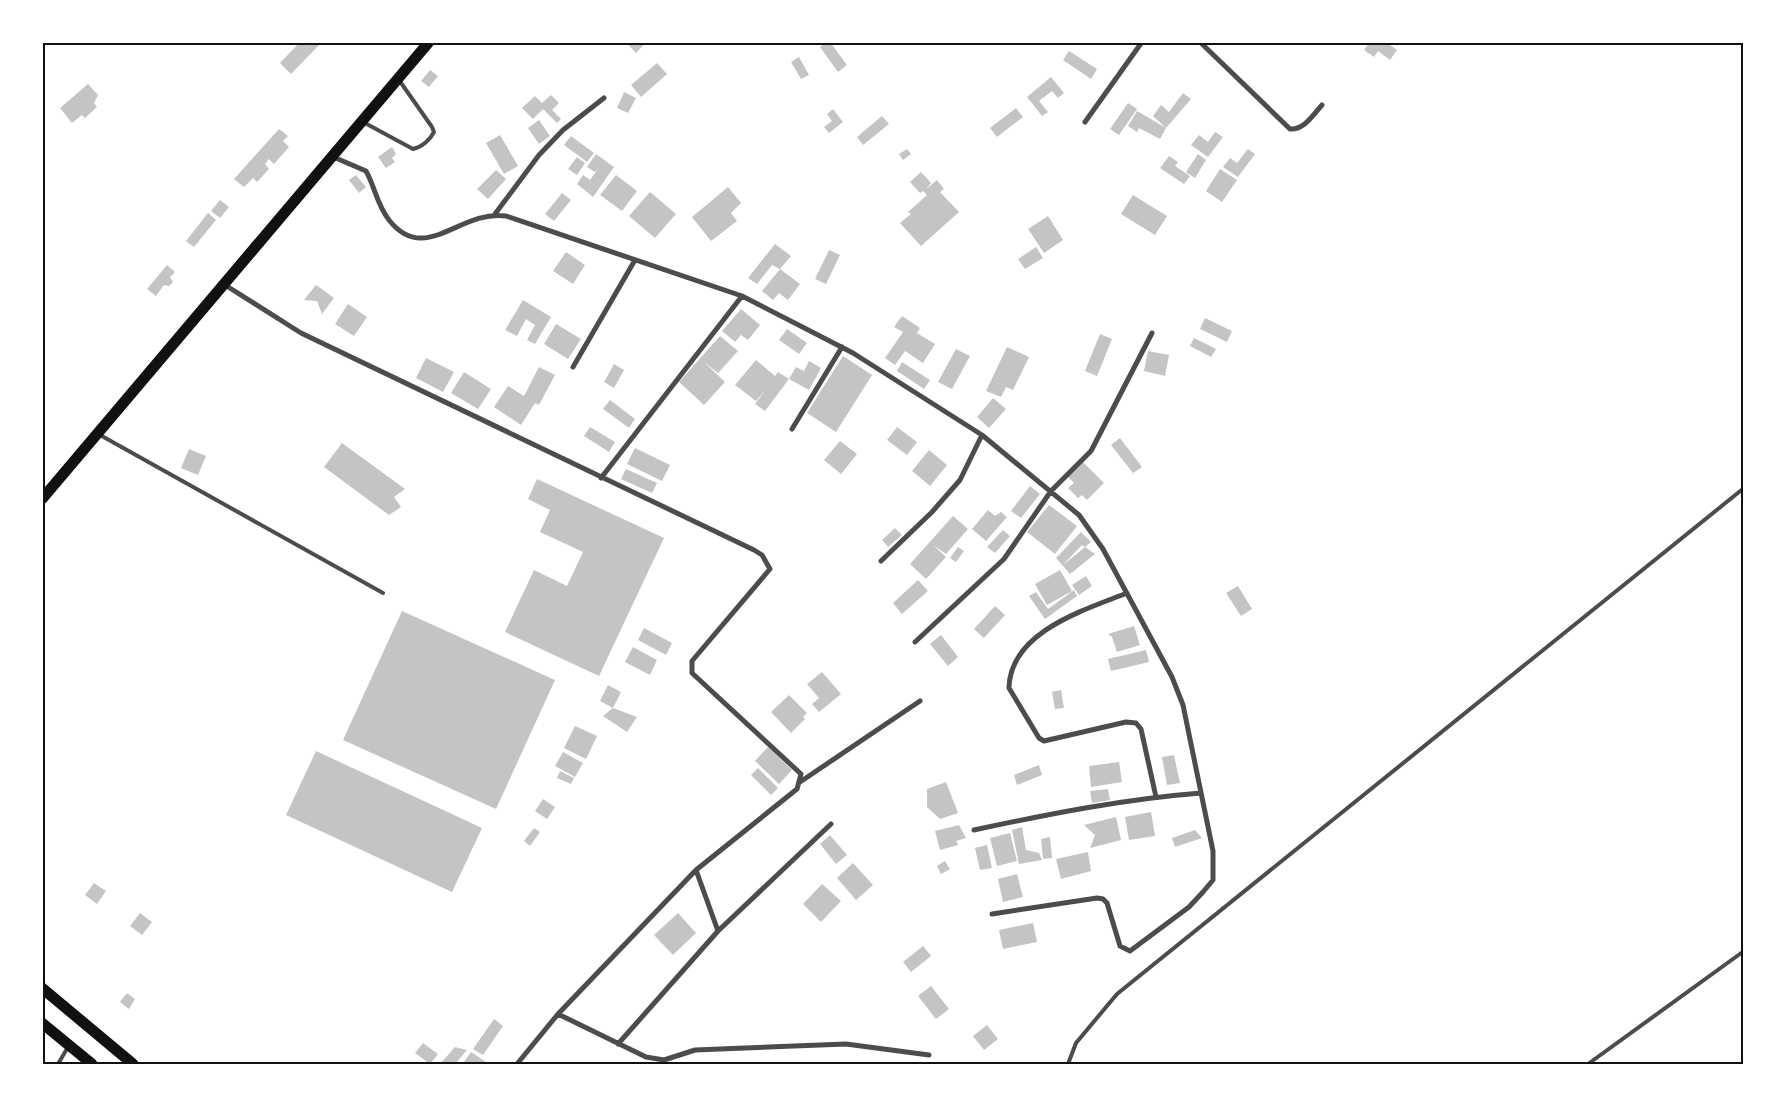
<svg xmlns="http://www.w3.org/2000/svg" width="1786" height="1107" viewBox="0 0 1786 1107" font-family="Inter,sans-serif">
	<rect width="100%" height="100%" fill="#fff"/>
	<path fill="#c4c4c4" d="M300,42H322L291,74L280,63Z
		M626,42H646L636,53Z
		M826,42H830L847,65L838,72L820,47Z
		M1370,42H1386L1397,50L1390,60L1378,51L1374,57L1364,50Z
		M1069,51L1097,69L1091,79L1063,60Z
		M799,57L809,75L801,79L791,62Z
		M657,63L667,74L641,97L631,85Z
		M430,70L438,76L429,87L421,81Z
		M1051,77L1064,93L1058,98L1052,91L1039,101L1048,112L1042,116L1027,97Z
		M88,84L98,95L94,103L97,107L85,118L82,115L72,123L60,108Z
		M624,92L636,98L628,113L617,108Z
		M1183,93L1191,99L1166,128L1153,116L1161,105L1169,112Z
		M551,95L559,103L552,110L561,119L557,123L543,109L533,119L522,108L535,96L542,103Z
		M1128,103L1137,109L1119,135L1110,129Z
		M1016,108L1023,117L997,137L990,128Z
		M833,109L843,122L829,133L824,127L832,121L827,114Z
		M1137,111L1166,128L1160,139L1139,128L1137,132L1128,126Z
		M882,116L889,124L863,145L857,137Z
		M539,120L550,136L539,144L528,128Z
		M279,129L288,136L283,141L289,147L274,164L269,159L265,164L269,169L257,182L253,178L244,187L234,179Z
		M1215,132L1223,137L1208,157L1191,145L1199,135L1208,142Z
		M500,135L518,166L504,174L486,143Z
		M571,136L594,153L587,162L564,145Z
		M392,147L396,154L392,158L395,162L386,168L378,157Z
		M907,149L911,154L903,160L899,154Z
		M1248,149L1255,154L1238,177L1223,167L1230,158L1237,163Z
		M596,154L614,167L593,197L577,184L583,175L590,180L600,166L595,172L587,167Z
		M1198,154L1206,160L1195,178L1186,172Z
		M1169,156L1178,162L1175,166L1190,176L1184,184L1160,168Z
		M577,157L585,163L577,175L568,169Z
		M1220,169L1237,180L1222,202L1206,191Z
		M496,170L506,179L488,199L477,189Z
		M921,172L931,183L926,189L937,180L944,189L940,192L959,212L921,246L900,223L911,214L908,212L927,195L923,191L920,193L910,182Z
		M356,175L366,187L359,193L349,180Z
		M616,175L637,191L622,211L600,195Z
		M728,187L741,203L731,213L737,221L711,241L692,217Z
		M650,192L676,214L655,238L629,216Z
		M562,193L571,200L554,221L545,214Z
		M1133,195L1167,216L1155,235L1121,214Z
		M220,200L229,207L220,218L211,211Z
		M208,213L216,220L194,247L186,241Z
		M1048,216L1063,240L1044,253L1028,229Z
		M775,244L791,256L780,269L800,284L788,300L779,293L773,300L762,291L780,269L772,265L757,284L748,278Z
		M1036,247L1043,258L1025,269L1018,259Z
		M829,250L840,255L826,284L815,279Z
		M566,252L585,265L573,284L553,271Z
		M167,265L175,272L170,277L173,282L169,286L164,285L156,296L147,289Z
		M316,285L334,298L322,314L317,301L304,300Z
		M523,300L551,317L535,344L527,340L535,325L526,319L517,336L505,330Z
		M348,304L367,317L354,336L335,324Z
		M741,309L760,325L748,340L741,335L735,342L722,331Z
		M902,316L920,328L917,333L935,344L923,363L905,351L895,365L885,358L903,332L894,327Z
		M1205,318L1232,331L1227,342L1200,329Z
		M556,324L581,339L568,359L544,344Z
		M787,329L807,343L799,354L779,340Z
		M1100,334L1112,339L1097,376L1085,371Z
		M720,336L738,351L718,373L704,362L725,382L704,405L679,382Z
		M1194,338L1216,349L1211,357L1190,346Z
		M1007,347L1029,357L1013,390L1006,387L1001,397L986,391Z
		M956,349L970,356L952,389L938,382Z
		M1148,351L1169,355L1165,376L1144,371Z
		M843,356L872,375L836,432L807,413Z
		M426,358L454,372L443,392L416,378Z
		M756,360L775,376L778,372L789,379L765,411L755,404L767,388L756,401L735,385Z
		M809,361L821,368L809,390L789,379L796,367L804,371Z
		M902,362L930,380L924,389L897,371Z
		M614,364L624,370L614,388L604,382Z
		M539,367L555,375L539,405L535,403L521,425L494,407L508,386L524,396Z
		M464,372L491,389L478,409L451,393Z
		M993,398L1006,409L989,428L977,417Z
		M610,400L635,419L629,428L603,409Z
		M590,427L615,442L609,452L584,436Z
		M897,427L917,442L907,455L887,440Z
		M1120,438L1142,467L1133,473L1111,445Z
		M840,441L857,454L841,474L824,460Z
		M342,443L405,489L394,497L401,507L389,515L324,467Z
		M635,448L670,465L662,481L627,464Z
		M189,449L206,456L198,475L181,468Z
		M929,450L947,465L930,486L912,471Z
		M1083,462L1104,483L1087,500L1082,495L1078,498L1068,488L1074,483L1068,477Z
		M626,469L657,483L652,493L621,479Z
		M537,479L664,538L599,676L505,632L534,570L567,586L583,552L540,532L550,510L528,499Z
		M1030,486L1040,494L1021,518L1011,511Z
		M1049,505L1077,526L1055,554L1027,532Z
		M988,510L995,516L1001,512L1007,517L986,541L972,529Z
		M953,516L968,529L946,554L933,545L946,557L926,579L910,564Z
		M895,528L902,535L888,547L882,540Z
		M1003,530L1010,536L995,553L987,547Z
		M1081,532L1091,542L1085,547L1082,545L1063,565L1085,547L1095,554L1070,574L1056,558Z
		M958,547L964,551L956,562L950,558Z
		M1060,570L1072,591L1047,605L1035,584Z
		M1086,576L1092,586L1079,595L1072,585Z
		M918,580L928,591L902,614L893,603Z
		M1238,586L1252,609L1241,616L1226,593Z
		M1074,590L1077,596L1045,619L1029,596L1036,592L1048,609Z
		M995,606L1005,615L984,638L974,629Z
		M402,611L555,680L496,809L343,740Z
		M1134,626L1140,645L1117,652L1112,637L1108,634Z
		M644,628L672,643L666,655L638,640Z
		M941,635L958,657L948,666L930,644Z
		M633,647L657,660L650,675L625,662Z
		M1146,650L1149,662L1111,671L1108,659Z
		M822,672L841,694L819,712L812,704L819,698L807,684Z
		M608,685L621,692L613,708L600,701Z
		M1061,690L1064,708L1055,709L1052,692Z
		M789,695L807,713L803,717L805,719L791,733L771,712Z
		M613,708L637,717L627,732L603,716Z
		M575,726L597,736L586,759L564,748Z
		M768,747L792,770L779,784L755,761Z
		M316,751L482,828L452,892L286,815Z
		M563,752L583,763L575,777L555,766Z
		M1174,755L1180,783L1167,785L1162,757Z
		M1119,762L1122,782L1091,787L1089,766Z
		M1039,765L1042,775L1017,785L1014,775Z
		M758,768L778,788L771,795L751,775Z
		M560,771L574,778L571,784L557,778Z
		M946,782L958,813L940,819L927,807V789Z
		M1108,789L1110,800L1092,803L1090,791Z
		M543,799L555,807L547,819L535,811Z
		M1151,812L1155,836L1129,840L1125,817Z
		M1116,817L1121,840L1090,848L1095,835L1084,825Z
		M959,825L966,838L956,841L958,845L940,850L935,831Z
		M1022,827L1026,850L1039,853L1042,860L1019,864L1012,830Z
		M534,828L540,832L530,846L524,841Z
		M1195,830L1202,838L1175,847L1172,838Z
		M1010,833L1017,861L997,866L990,838Z
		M830,835L847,855L836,864L820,844Z
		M1050,837L1052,858L1043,859L1041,839Z
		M987,845L992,868L980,870L975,848Z
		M1088,852L1091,871L1061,879L1056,859Z
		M945,861L950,869L941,874L937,866Z
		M853,863L873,885L856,900L837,878Z
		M1017,874L1023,897L1003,902L998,879Z
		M94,883L106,891L97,904L85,895Z
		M822,884L841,901L821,922L803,904Z
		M140,913L152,922L142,935L130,926Z
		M678,913L696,933L673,955L654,935Z
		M1033,923L1037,942L1003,949L999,930Z
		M923,946L931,956L911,972L903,962Z
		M931,986L949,1009L936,1019L918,996Z
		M127,993L135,999L129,1009L120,1002Z
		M494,1019L503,1026L483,1055L473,1049Z
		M987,1025L998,1039L984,1050L973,1036Z
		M423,1043L438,1054L430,1064L415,1053Z
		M455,1047L467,1050L455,1064H440Z
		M471,1052L489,1064H467L464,1062Z"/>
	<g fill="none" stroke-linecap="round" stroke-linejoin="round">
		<path stroke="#4c4c4c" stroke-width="4" d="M363,122L413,149C422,147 430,140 434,132L432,127L399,80
			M100,435L383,593
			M58,1064L68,1047
			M1068,1064L1076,1043L1117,994L1744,488
			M1588,1064L1744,951"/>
		<path stroke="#4c4c4c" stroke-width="5" d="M1200,42L1290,129C1304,130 1313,115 1322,105
			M1085,122L1142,42
			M331,156L366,171C375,187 377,205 389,220C425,266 460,209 506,216L742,296L853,353L982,435L1079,515L1103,549L1172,677L1183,705L1213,851V880L1203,892L1189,907L1130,951L1120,946L1107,903L1103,899L1097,898L992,914
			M495,214L539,155L563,130L604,98
			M225,285L301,333L754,550L762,555L770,569L692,661V673L801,774L797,789L696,870L558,1014L517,1064
			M573,367L635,260
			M792,429L842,347
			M601,478L742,296
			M881,561L932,512L960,480L982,435
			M1127,593C1084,610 1010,632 1009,688L1039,738L1044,741L1126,722L1136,723L1141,729L1156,797
			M915,642L1004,559L1051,491L1091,451L1152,333
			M800,782L920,701
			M974,830C1049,814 1124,799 1201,793
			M696,870L718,931
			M558,1014L646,1057L664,1060L695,1050L846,1044L929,1055
			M618,1044L718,931L831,824"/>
		<path stroke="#111" stroke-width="11" d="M42,499L429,42
			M42,988L133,1064
			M42,1023L92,1064"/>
	</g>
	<rect width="1786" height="1107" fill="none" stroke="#ffffff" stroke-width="88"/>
	<rect x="44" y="44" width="1698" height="1019" fill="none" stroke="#111" stroke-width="2"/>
</svg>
